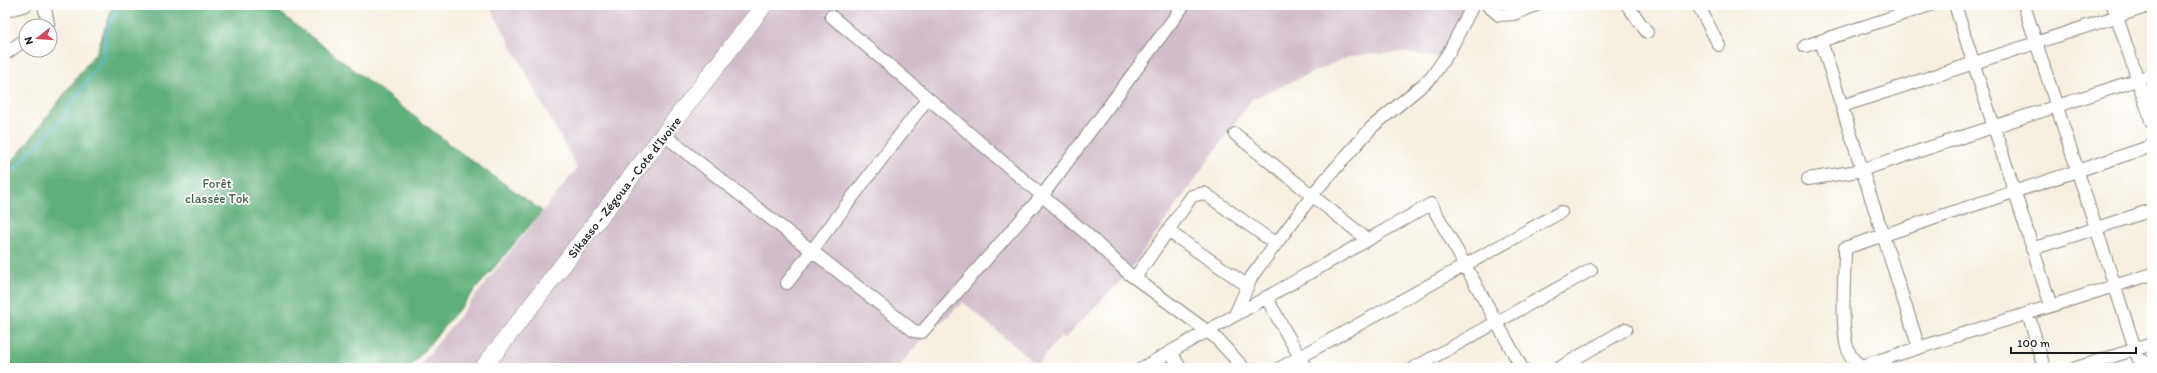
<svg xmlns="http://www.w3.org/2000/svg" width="2157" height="373" viewBox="0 0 2157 373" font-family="Itim,sans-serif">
	<rect width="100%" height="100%" fill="#fff"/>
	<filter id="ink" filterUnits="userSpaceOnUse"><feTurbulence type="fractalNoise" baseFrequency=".025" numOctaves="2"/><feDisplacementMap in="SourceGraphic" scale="8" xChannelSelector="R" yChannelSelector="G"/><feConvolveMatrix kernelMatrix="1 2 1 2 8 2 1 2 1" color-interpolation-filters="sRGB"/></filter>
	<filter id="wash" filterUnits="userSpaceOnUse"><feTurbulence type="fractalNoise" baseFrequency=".012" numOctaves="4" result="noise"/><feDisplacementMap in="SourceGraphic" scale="16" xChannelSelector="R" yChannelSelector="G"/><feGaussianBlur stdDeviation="0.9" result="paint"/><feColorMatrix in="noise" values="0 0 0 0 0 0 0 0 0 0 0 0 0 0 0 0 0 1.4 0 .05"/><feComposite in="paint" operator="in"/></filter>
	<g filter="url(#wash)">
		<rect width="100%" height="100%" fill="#f7f0e1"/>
		<path fill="#d1bdca" d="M489,5H1465L1440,58L1403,52L1350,56L1252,99L1128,273L1064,339L1061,336L1037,365L963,302L916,346L898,368H418L577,168Z"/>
		<path fill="#5eaf7a" stroke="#3d664b" d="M113,5H270L460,152L542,211L409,368H5V167L18,155L97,51Z"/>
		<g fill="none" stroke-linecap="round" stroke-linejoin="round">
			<path stroke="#4eb9c9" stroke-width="2.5" d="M5,179L59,122L105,55L104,35L119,5"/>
		</g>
	</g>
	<g filter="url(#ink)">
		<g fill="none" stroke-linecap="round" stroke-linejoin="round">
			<defs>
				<path id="minor" d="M1487,5L1499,15L1514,14L1536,5
					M1627,5L1647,32
					M1698,5L1719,45
					M1955,5L2051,306
					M2024,5L2138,358L2152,367
					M2113,5L2152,123
					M5,11L26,5
					M831,16L928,98
					M43,26L48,23L44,5
					M1821,41L1919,348
					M1805,46L1930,5
					M5,54L26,39
					M1842,106L2152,5
					M1235,134L1368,240
					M664,135L914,331L922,332L1042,196L1184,5
					M1808,179L1858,171L2152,75
					M1168,231L1248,286
					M2032,249L2152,210
					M1135,278L1192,196L1204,193L1276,244
					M787,283L928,98L1088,235L1128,273L1215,337L1244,368
					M1266,297L1306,368
					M2028,313L2044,368
					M1235,315L1252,276L1318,188L1372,127L1431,78L1449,52L1473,5
					M1171,352L1180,368
					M1142,368L1431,204L1522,368
					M1280,368L1561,212
					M1414,368L1591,270
					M1559,368L1626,329
					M1855,368L2152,274
					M1865,368C1857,363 1851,359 1848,350C1840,327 1845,274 1845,248L2152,146
					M2076,368L2152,344"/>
				<path id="highway" d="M483,368L764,5"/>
			</defs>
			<use href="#minor" stroke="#8a867e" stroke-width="14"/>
			<use href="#highway" stroke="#8a867e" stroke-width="18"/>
			<use href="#minor" stroke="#fff" stroke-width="12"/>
			<use href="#highway" stroke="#fff" stroke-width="17"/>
		</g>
	</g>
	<g text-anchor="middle" stroke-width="3.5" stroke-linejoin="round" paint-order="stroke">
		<g font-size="13" fill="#3f624a" stroke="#fff">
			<text x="217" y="188">Forêt<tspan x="217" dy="15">classée Tok</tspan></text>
		</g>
		<g font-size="13" fill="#1c1c1c" stroke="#fff">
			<text transform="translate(624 187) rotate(-52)" y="5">Sikasso - Zégoua - Cote d'Ivoire</text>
		</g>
	</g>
	<rect width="2157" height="373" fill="none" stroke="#fff" stroke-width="20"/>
	<g transform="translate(38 38) rotate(253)"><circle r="19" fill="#ffffff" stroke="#a4a4a4"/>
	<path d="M0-3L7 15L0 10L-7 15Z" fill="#d1495b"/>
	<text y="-6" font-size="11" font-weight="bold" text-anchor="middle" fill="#1c1c1c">N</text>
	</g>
	<path d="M2011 347v6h125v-6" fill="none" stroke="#1c1c1c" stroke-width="2"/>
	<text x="2017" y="347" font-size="12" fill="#1c1c1c" stroke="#ffffff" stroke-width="3" paint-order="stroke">100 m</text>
</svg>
